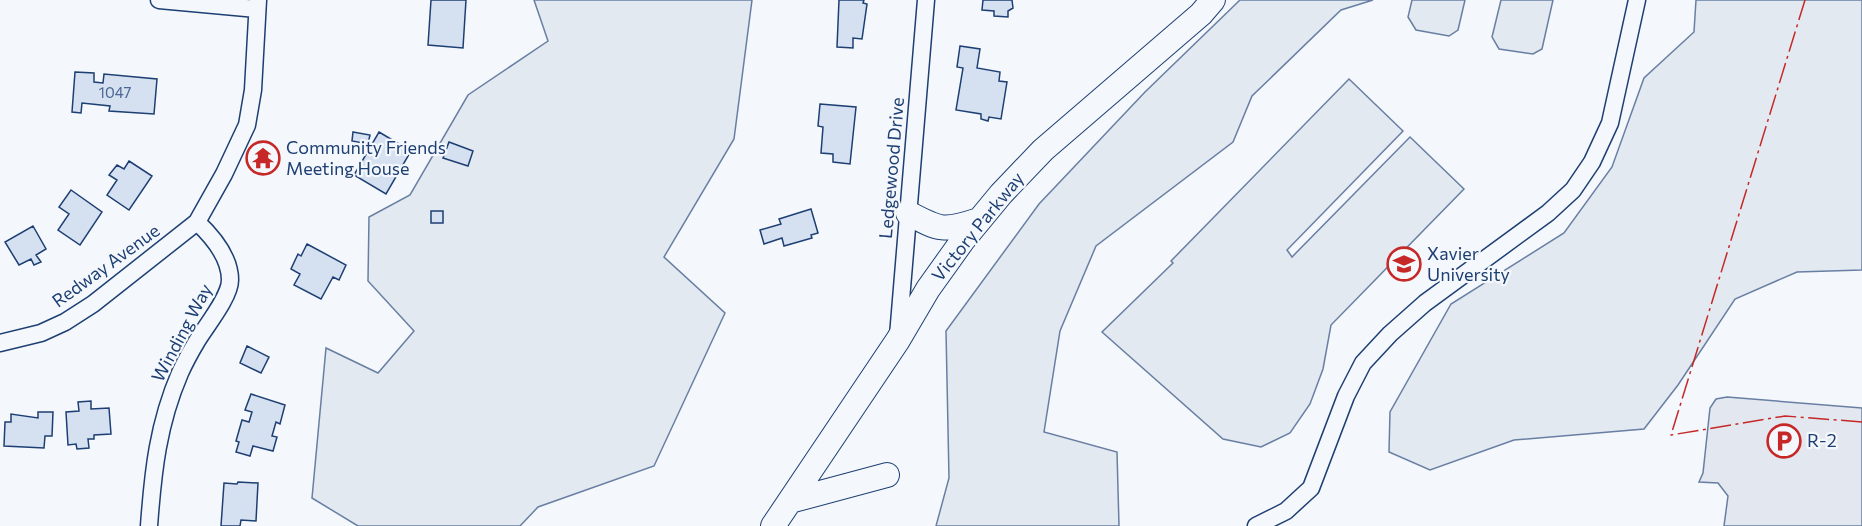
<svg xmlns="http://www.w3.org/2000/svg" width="1862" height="526" viewBox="0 0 1862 526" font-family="Commissioner,sans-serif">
	<rect width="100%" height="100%" fill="#f4f7fb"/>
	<path fill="#e3e9f0" stroke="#687fa3" stroke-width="1.5" d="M534,0H752L734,139L664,257L725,313L654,466L538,507L520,526H358L312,498L326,348L378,373L414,331L368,281L369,217L410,195L468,95L548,41Z
		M1240,0H1373L1341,10L1252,96L1233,142L1096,246L1060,331L1044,432L1117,452L1119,526H936L949,478L946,331L1039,204L1145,92Z
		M1412,0H1465L1458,30L1449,36L1416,30L1408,17Z
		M1501,0H1553L1542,49L1533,54L1499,49L1492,37Z
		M1696,0H1862V270L1797,272L1735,299L1678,385L1644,429L1514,440L1430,470L1389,452L1390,412L1451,304L1564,233L1612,167L1644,78L1694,32Z
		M1349,79L1403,131L1287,250L1292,257L1410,137L1464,189L1331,325L1323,369L1310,404L1290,433L1261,447L1223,439L1102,332L1173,263L1171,261Z"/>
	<path fill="#e3e8f0" stroke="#687fa3" stroke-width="1.5" d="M1727,397L1862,408V526H1724L1728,496L1718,483L1699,482L1703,473L1710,408L1716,399Z"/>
	<path fill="#d5e0f0" stroke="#1d3f73" stroke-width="1.5" d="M431,0H466L463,48L428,45Z
		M839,0H864L863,3L867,4L862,39L853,38V48L837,47Z
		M983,0H1012L1013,8L1008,11V17L994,16V11L982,10Z
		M960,46L980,49L977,68L1000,72L999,81L1007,82L1001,119L989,117L988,121L981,119V114L956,110L963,68L957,67Z
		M75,72L94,73V82L103,83L104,74L157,79L154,114L109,111L110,106L82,103L81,113L72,112Z
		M820,104L856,107L850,164L833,162V154L821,153L823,127L818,126Z
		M353,132L370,135L368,144L352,141Z
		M379,132L411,151L386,194L354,175Z
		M449,142L473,151L468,166L443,158Z
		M129,161L152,176L129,210L107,195L117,180L109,175L117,165L124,169Z
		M71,190L102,212L80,245L58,230L69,214L59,207Z
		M811,209L818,233L811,235L812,238L784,246L782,238L764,244L760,230L781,224L779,219Z
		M431,211H443V223H431Z
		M33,226L46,249L36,255L41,262L34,265L31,259L19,265L5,242Z
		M307,244L346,265L339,280L333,277L321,299L294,285L300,274L291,269L298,254L301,256Z
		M247,346L269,357L261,373L240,363Z
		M251,394L285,405L280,424L276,422L272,436L277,437L273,451L253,446L250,456L236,452L239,442L236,441L242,420L249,422L252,412L245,410Z
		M91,401V409L109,408L111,434L94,435V439H88L89,448L77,449L76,444L68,445L66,412L79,411L78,402Z
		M38,412H53L52,436H45L44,448L4,446L5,422H11V414L38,418Z
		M238,482L258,483L256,521L241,520L240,526H221L224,483L237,484Z"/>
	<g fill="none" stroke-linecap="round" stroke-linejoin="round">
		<defs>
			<path id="street" d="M159,0L257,9
				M898,336L926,0
				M0,343L41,333L65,322L93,304L197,222L224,174L247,125L253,90L258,0
				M149,526C153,471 158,424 180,373C185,362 191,351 197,341C206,326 230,297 230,280C230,257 213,237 197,222
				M1256,526L1286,511L1311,488L1346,396L1363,363L1390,334L1425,303L1548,213L1573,190L1592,162L1610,123L1637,0"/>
			<path id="secondary" d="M908,213C940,230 943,232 979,220
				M790,501L887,475
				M773,526L898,340L928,289L963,240L1001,194L1043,150L1201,14L1213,0"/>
		</defs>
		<use href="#street" stroke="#1d3f73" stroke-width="19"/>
		<use href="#secondary" stroke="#1d3f73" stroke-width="26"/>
		<use href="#street" stroke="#f4f7fb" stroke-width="16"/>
		<use href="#secondary" stroke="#f4f7fb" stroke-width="24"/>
		<path stroke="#c62828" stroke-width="1.5" stroke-dasharray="21 4.5 3 4.5" stroke-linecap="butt" d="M1805,0L1671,435L1785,416L1862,422"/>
	</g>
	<defs>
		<symbol id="temple-ring" viewBox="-11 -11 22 22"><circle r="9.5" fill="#f4f7fb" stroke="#c62828" stroke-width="1.5"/><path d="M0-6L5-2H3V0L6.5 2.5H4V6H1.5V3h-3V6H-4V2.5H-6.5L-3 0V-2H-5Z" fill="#c62828"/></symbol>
		<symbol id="university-ring" viewBox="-11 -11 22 22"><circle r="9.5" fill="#f4f7fb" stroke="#c62828" stroke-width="1.5"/><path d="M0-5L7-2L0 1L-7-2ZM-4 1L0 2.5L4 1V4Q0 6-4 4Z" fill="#c62828"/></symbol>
		<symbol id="parking-ring" viewBox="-11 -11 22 22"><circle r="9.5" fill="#f4f7fb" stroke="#c62828" stroke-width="1.5"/><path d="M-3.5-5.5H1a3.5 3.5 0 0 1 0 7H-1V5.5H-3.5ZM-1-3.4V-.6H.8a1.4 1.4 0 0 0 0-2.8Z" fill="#c62828"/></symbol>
	</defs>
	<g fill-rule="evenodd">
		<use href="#temple-ring" x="244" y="139" width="38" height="38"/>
		<use href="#university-ring" x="1385" y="245" width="38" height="38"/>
		<use href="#parking-ring" x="1765" y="422" width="38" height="38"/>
	</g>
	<g text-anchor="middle" stroke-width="4.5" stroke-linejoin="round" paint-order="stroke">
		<g font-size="15" fill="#4b6792">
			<text x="115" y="98">1047</text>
		</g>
		<g font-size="18" fill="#1d3f73" stroke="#f4f7fb" text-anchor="start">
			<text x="286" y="154">Community Friends<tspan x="286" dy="21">Meeting House</tspan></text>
			<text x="1427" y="260">Xavier<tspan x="1427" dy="21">University</tspan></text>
			<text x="1807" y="447">R-2</text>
		</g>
		<g font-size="18" fill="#1d3f73" stroke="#f4f7fb">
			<text transform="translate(892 168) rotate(-85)" y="6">Ledgewood Drive</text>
			<text transform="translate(978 227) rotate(-51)" y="6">Victory Parkway</text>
			<text transform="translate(106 266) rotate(-36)" y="6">Redway Avenue</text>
			<text transform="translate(182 333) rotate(-62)" y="6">Winding Way</text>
		</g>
	</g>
</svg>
